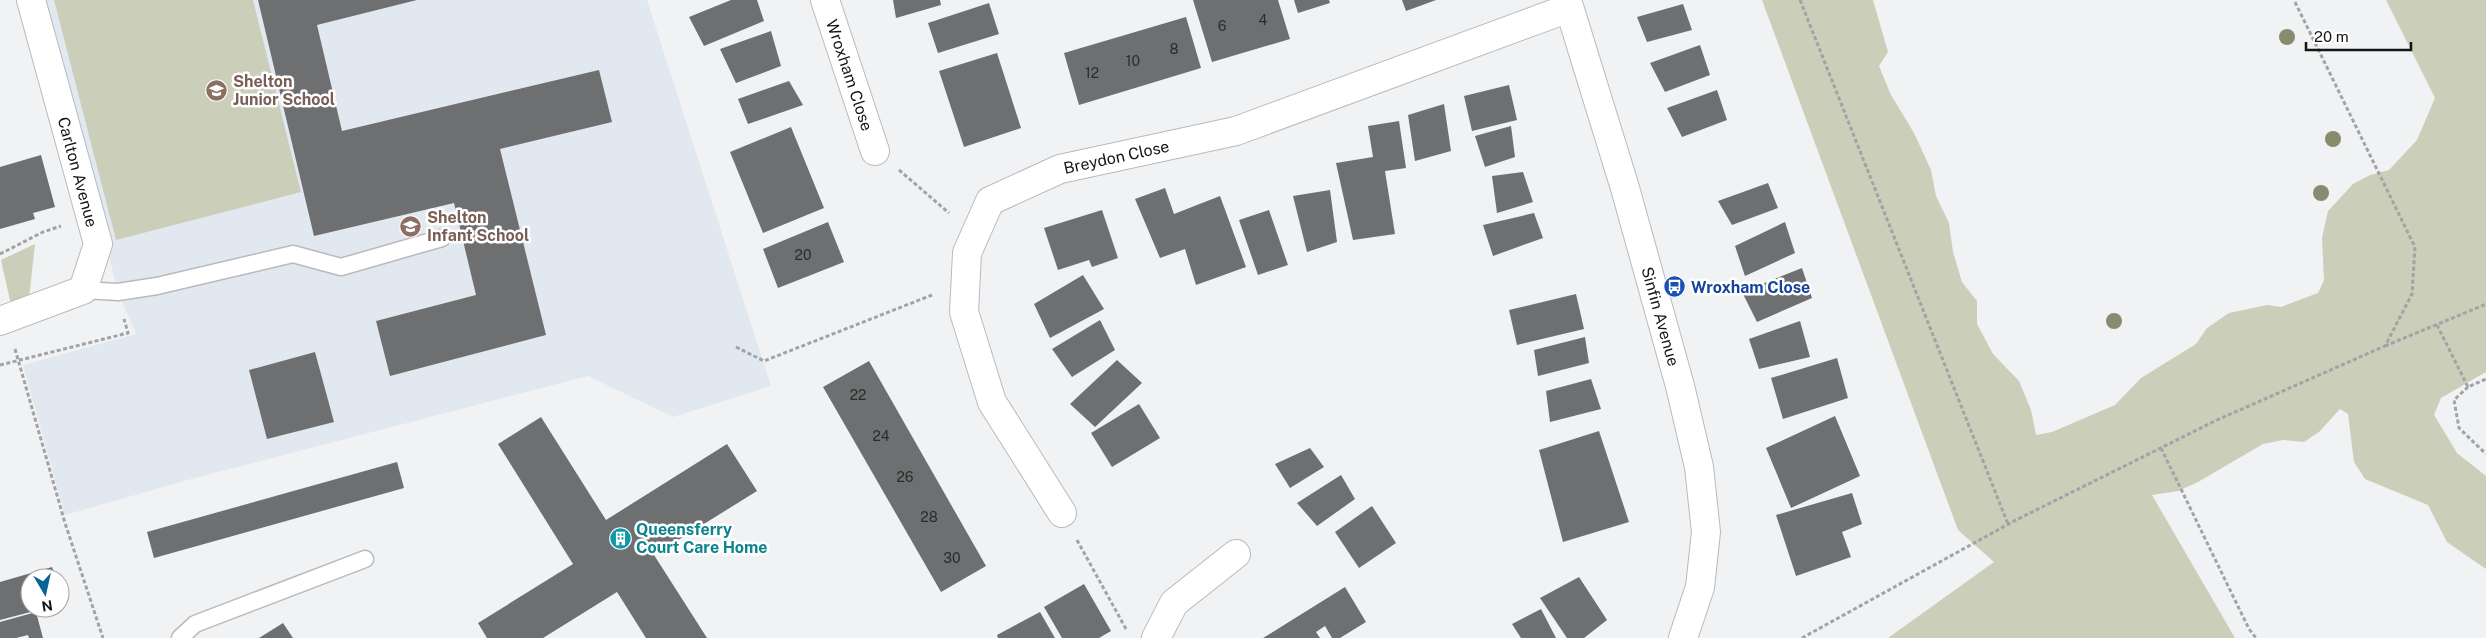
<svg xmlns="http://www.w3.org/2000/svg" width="2486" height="638" viewBox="0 0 2486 638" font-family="'Public Sans',sans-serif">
	<rect width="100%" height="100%" fill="#f1f2f4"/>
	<path fill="#e2e8f0" d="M38,0H647L771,386L673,417L588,376L191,479L65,515L23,365L136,334L118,292L85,159Z"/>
	<path fill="#cbceb9" d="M54,0H253L301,192L116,240Z
		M1762,0H1873L1888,52L1879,66L1891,95L1914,133L1931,170L1936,196L1949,223L1953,252L1962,282L1977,301V324L1993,354L2019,381L2031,410L2036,435L2052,432L2115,405L2141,378L2196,344L2207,328L2229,313L2267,305L2281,307L2318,293L2324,280L2322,238L2328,211L2353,184L2370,175L2389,170L2417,140L2435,98L2386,0H2486V372L2441,398L2434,415L2457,453L2486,476V569L2447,542L2428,505L2365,479L2354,462L2348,414L2340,409L2319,432L2304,442L2283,440L2263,444L2198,482L2178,491L2152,495L2235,638H1888L1994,562L1958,530Z
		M35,244L29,299L11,305L1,260Z"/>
	<path fill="#6e6f70" d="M258,0H417L317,25L342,131L599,70L612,122L500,149L546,335L390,376L376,321L476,295L454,203L314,236Z
		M731,0H757L764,21L704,46L689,17Z
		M893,0H940L941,5L896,18Z
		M1193,0H1278L1290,39L1212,62Z
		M1294,0H1329L1330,3L1298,13Z
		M1402,0H1436L1406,11Z
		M989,3L999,34L938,53L928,23Z
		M1683,4L1692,30L1647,42L1637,17Z
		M1186,17L1201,68L1079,105L1064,53Z
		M771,31L781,66L736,83L720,49Z
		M1700,45L1710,75L1665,92L1650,63Z
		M997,53L1021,128L964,147L939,71Z
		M789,81L803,105L748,124L738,99Z
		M1509,85L1517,120L1472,131L1464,96Z
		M1717,90L1727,120L1682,137L1667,108Z
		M1444,104L1451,151L1415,161L1408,115Z
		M1399,121L1406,168L1385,171L1395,234L1353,240L1336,163L1373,157L1368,126Z
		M1511,126L1515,157L1485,167L1475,136Z
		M791,127L824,208L763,233L730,152Z
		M41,155L55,207L33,213L35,219L0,229V167Z
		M1523,172L1533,202L1497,213L1492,176Z
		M1768,183L1778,208L1732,225L1718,201Z
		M1165,188L1174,214L1220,196L1246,267L1196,285L1185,249L1160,258L1135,199Z
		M1330,190L1337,242L1307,252L1293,196Z
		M1102,210L1118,258L1092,267L1089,260L1058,270L1044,228Z
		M1269,210L1288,265L1258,275L1239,220Z
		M1534,213L1543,238L1493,256L1483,225Z
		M828,222L844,262L778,288L763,249Z
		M1785,222L1795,253L1745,276L1735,246Z
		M1802,268L1812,298L1757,322L1742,292Z
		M1083,275L1104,309L1050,338L1034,304Z
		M1576,294L1584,329L1517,345L1509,310Z
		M1100,320L1115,350L1072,377L1052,349Z
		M1800,321L1810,357L1759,369L1749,339Z
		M1585,337L1589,363L1538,376L1534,350Z
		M315,352L334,422L267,439L249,370Z
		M1837,358L1848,398L1783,419L1771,378Z
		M1117,360L1142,383L1095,427L1070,404Z
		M869,361L986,566L941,592L823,387Z
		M1591,379L1601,409L1550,422L1546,391Z
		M1139,404L1160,438L1112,467L1091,433Z
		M1835,416L1860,476L1791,508L1766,448Z
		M541,417L606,520L727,444L757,491L654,555L707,638H646L617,592L543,638H487L478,623L573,564L498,444Z
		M1599,431L1629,522L1563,542L1539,450Z
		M1310,448L1324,467L1290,488L1275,464Z
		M397,462L404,488L154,558L147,532Z
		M1341,475L1355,499L1317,526L1297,503Z
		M1852,493L1862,524L1842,532L1851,557L1796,576L1776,515Z
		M1372,506L1396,543L1359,568L1335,532Z
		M52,567L56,578H30V608L42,609L0,620V582Z
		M1579,577L1607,620L1584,638H1567L1540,598Z
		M1084,584L1111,631L1099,638H1062L1044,607Z
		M1345,587L1366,622L1340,638H1332L1325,626L1316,632L1320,638H1263Z
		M1541,609L1556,638H1521L1512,624Z
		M36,612L43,638H29L28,635L16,638H0V622Z
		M1040,612L1055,638H998L997,635Z
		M283,623L293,638H259Z"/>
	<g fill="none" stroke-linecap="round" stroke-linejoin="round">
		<defs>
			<path id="lane" d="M83,290L118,292L157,286L293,254L341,267L442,238
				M180,638L195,624L365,559"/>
			<g id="street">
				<path id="s1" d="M825,0L875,151"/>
				<path d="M0,321L83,290L98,244L31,0"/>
				<path id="s2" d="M1062,513L992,402L964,312L967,253L990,201L1060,169L1236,131L1569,8"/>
				<path d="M1156,638L1174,603L1236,554"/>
			</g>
			<g id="secondary">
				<path id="s3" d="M1567,0L1625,188L1680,386L1699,467L1706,532L1700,587L1683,638"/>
			</g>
		</defs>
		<use href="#lane" stroke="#b8babc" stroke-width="19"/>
		<use href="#street" stroke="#b8babc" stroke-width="30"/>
		<use href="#secondary" stroke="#b8babc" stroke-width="30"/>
		<path stroke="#a2a3a4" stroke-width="3" stroke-dasharray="4 2.5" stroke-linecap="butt" d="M1800,0L2008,524
			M899,170L949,213
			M0,254L43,232L61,226
			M2437,325L2468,387L2486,379
			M2385,346L2486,304
			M736,347L764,361L932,295
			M15,349L65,523L103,638
			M0,365L128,333L124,319
			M2468,387L2454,400L2459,428L2486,454
			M2161,448L2249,629L2256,638
			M1077,540L1126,629
			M1802,638L2014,521L2217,420L2385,346L2412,294L2415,247L2294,0"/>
		<use href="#lane" stroke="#fff" stroke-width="16"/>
		<use href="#street" stroke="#fff" stroke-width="28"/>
		<use href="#secondary" stroke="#fff" stroke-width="28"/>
	</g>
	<g fill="#888b6e">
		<circle cx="2287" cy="37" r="8"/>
		<circle cx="2333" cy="139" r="8"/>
		<circle cx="2321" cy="193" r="8"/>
		<circle cx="2114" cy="321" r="8"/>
	</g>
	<defs>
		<symbol id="school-disc" viewBox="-11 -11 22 22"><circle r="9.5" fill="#8d6e63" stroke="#fff"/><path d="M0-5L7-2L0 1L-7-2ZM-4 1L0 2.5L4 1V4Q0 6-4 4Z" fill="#fff"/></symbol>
		<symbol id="bus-disc" viewBox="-11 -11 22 22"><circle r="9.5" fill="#1a4fb4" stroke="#fff"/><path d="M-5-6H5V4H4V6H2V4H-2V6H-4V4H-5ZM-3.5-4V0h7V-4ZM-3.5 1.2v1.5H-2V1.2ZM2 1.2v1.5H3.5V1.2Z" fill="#fff"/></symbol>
		<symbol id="building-disc" viewBox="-11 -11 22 22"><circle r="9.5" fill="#0f9aa8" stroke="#fff"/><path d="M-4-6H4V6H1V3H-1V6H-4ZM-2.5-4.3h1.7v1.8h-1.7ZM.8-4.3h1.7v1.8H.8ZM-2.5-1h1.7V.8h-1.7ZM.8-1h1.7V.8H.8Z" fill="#fff"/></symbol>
	</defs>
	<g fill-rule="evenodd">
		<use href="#school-disc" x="204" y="78" width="25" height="25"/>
		<use href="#school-disc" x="398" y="214" width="25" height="25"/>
		<use href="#bus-disc" x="1662" y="274" width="25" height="25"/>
		<use href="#building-disc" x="608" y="526" width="25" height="25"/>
	</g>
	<g text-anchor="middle" stroke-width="5" stroke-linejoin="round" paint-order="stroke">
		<g font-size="14" fill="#2a2c2c">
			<text x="1263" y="25">4</text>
			<text x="1222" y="31">6</text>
			<text x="1174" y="54">8</text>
			<text x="1133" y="66">10</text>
			<text x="1092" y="78">12</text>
			<text x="803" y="260">20</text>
			<text x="858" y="400">22</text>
			<text x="881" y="441">24</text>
			<text x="905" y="482">26</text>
			<text x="929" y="522">28</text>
			<text x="952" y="563">30</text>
		</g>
		<g font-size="16" fill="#141515" stroke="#fff">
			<text dy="6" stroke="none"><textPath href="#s1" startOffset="79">Wroxham Close</textPath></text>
			<text dy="6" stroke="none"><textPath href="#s2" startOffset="476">Breydon Close</textPath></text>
			<text transform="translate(78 172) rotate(75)" y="6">Carlton Avenue</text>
			<text dy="6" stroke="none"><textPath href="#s3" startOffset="330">Sinfin Avenue</textPath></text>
		</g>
		<g font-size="16" font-weight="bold" fill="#785e54" stroke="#fff" text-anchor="start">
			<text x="233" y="87">Shelton<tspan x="233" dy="18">Junior School</tspan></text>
			<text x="427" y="223">Shelton<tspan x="427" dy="18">Infant School</tspan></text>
		</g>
		<g font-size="16" font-weight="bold" fill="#164399" stroke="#fff" text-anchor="start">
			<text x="1691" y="293">Wroxham Close</text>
		</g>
		<g font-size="16" font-weight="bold" fill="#0d838f" stroke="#fff" text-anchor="start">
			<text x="636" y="535">Queensferry<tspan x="636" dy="18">Court Care Home</tspan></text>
		</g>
	</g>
	<g transform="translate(45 593) rotate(171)"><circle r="24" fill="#ffffff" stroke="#a1a1a1"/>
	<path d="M0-4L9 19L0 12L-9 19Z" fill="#066393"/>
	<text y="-8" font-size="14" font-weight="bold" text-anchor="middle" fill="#141515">N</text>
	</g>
	<path d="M2306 42v8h105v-8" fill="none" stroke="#141515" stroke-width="2.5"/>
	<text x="2314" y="42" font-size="15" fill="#141515" stroke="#ffffff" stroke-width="4" paint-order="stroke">20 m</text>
</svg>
